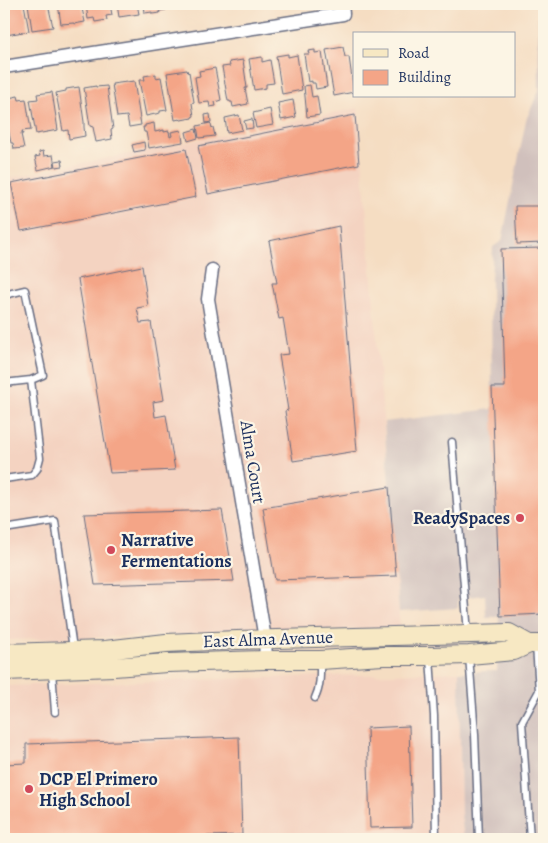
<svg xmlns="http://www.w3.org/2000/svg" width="548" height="843" viewBox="0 0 548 843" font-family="Alegreya,serif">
	<rect width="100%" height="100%" fill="#fcf5e5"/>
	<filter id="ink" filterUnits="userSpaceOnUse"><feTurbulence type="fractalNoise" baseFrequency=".02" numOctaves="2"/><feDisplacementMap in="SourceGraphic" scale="10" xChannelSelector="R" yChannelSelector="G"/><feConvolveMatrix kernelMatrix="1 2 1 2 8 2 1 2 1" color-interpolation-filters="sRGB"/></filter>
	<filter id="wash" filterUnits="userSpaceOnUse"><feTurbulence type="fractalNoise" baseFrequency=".0096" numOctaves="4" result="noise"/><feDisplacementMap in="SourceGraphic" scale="20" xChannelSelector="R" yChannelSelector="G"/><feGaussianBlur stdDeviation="1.12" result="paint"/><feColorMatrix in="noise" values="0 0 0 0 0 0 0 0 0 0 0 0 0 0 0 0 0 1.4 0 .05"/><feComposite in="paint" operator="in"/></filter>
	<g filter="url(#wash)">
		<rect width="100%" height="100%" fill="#f5ddc2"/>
		<path fill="#f4d3c1" d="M358,108L400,628L4,640V179Z
			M459,672L461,814L464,839H4V686Z"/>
		<path fill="#d0c0bc" d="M538,4H544V839H464L461,814L459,672L497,671L499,617H486L485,595L458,598V608L399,612L384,422L492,409L491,280L493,247L502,241L526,120L539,90Z"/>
		<g id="blocks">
			<path fill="#f4a587" d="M4,4H24L29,31L6,35L4,21Z
				M28,4H48L53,27L32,30Z
				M58,4H81L85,22L74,24V23L61,24Z
				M86,4H110L112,15L106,16L107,20L95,22L94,18L88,19Z
				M117,4H137L139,14L119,17Z
				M144,4H165L166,10L159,11L160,13L152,14V12L145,13Z
				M173,4H193V5L191,6V7L173,8Z
				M343,47L345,57H349L354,92L334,96L326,50Z
				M315,50V53L322,52L327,87L316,89L315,83H312V81L308,82L304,54H309L308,51Z
				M288,54V57L297,55L302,90L282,94L276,56Z
				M262,57V62L270,60L274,83L266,84V88L254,90L249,59Z
				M243,60L247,88H245L248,104L233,107L232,102H230V101H228L222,67L230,66L229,62Z
				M215,68L221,100L215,102L216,106L210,107L209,102L199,103L195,77L200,76L199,71Z
				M187,70L188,73L189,72L194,102L192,103L194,116L192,117V118L181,120L180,119L175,120L167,73Z
				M156,74V78L161,77L167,110L160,111V113L146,116L139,80H145L144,76Z
				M134,81L141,125L129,127L127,116L117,117L112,84Z
				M310,85L312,97L317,96L320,115L307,117L304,86Z
				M96,86V87L107,86L113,129L111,130L112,139L96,142L93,127L90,126L84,88Z
				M79,87L84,122V127L85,136L69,139L68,130L63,131L56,93L66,91V89Z
				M52,92L58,130L36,134L30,100L38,99L37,94Z
				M18,96L19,100L26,99L31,130L22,131L23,134H21L24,148L14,149L13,143H11L9,133L4,99Z
				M293,100L296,117L281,120L278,103Z
				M270,109L273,125L256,128L253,113Z
				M210,114L211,122L206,123L205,115Z
				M239,115L242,130L227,133L225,118Z
				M355,115L359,164L208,194L198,146Z
				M252,119L253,128L246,129L244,121Z
				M154,123L155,132L164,130V132L169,131L170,137L172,136L171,132L181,130L183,142L149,148L146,132H144L143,127H145V125Z
				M210,123L211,124L212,128L213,127L215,136L199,138L197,126Z
				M196,129L198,138L188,141L186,132Z
				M144,142L145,150L134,152L132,145Z
				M186,149L196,197L21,231L11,183Z
				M43,151L44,156L53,155L55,166L38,170L35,157L40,156L39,152Z
				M62,160L63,166L56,167L55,161Z
				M515,206H544V243L517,244Z
				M339,226L357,451L293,461L285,411L288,410L279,355L289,354L283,318L279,319L272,283H277L269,241Z
				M544,248V614L500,616L492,387H505L501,249Z
				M142,266L148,306L137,308L140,323L151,322L164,400L153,402L155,417L166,415L175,470L110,473L78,279Z
				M389,487L396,576L275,580L263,508Z
				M222,510L234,581L95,585L84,514Z
				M409,726L412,827L370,828L367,728Z
				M540,732H544V765H543Z
				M239,737L242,835L106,839H4V764L26,763V744Z"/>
		</g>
	</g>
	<g filter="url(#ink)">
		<use href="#blocks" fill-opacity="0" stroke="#676c81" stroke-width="1"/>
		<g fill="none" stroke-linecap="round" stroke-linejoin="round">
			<defs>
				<path id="lane" d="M4,295L25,290L43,375L31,380L4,383
					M452,442L468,633
					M4,479L32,475L37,469L40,458L31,380
					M4,529L55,521L73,649
					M536,645L539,691H544
					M469,656L475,734L479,839
					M430,658L434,716L436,839
					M52,671L55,712
					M315,698C321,686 320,673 320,660
					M530,839L522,722L539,691"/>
				<path id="street" d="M4,67L343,14L342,4
					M212,270L208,299L265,639L266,660"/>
				<path id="secondary" d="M4,653L105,650L166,643L237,640L509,633L529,644
					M4,671L114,667L167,663L266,660H320L383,656H430L469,655L514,651L529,644H544"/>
			</defs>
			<use href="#lane" stroke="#676c81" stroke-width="9"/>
			<use href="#street" stroke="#676c81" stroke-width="15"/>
			<use href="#secondary" stroke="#676c81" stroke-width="20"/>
			<use href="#lane" stroke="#fff" stroke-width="6"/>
			<use href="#street" stroke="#fff" stroke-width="12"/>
			<use href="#secondary" stroke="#f7e8c3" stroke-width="18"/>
		</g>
	</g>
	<g fill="#d1495b" stroke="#fcf5e5" stroke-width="2">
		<circle cx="520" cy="518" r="5"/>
		<circle cx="111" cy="550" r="5"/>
		<circle cx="29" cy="789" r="5"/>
	</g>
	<g text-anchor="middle" stroke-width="4.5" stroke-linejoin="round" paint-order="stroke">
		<g font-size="18" fill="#1b2f5e" stroke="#fcf5e5">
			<text transform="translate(253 462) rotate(81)" y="6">Alma Court</text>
			<text transform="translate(268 639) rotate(-2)" y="6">East Alma Avenue</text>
		</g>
		<g font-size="18" font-weight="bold" fill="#1b2f5e" stroke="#fcf5e5" text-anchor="start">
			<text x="510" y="524" text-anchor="end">ReadySpaces</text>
			<text x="121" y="546">Narrative<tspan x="121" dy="21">Fermentations</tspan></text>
			<text x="39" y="785">DCP El Primero<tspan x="39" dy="21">High School</tspan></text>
		</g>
	</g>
	<rect width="548" height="843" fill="none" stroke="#fcf5e5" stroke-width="20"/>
	<rect x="353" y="32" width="162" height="65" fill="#fcf5e5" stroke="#a2a6af"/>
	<rect x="363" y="49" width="25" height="8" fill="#f7e8c3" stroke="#a2a6af"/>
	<text x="398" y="58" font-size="15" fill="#1b2f5e">Road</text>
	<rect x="363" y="70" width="25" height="15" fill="#f4a587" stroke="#a2a6af"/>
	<text x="398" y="82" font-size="15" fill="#1b2f5e">Building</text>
</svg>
